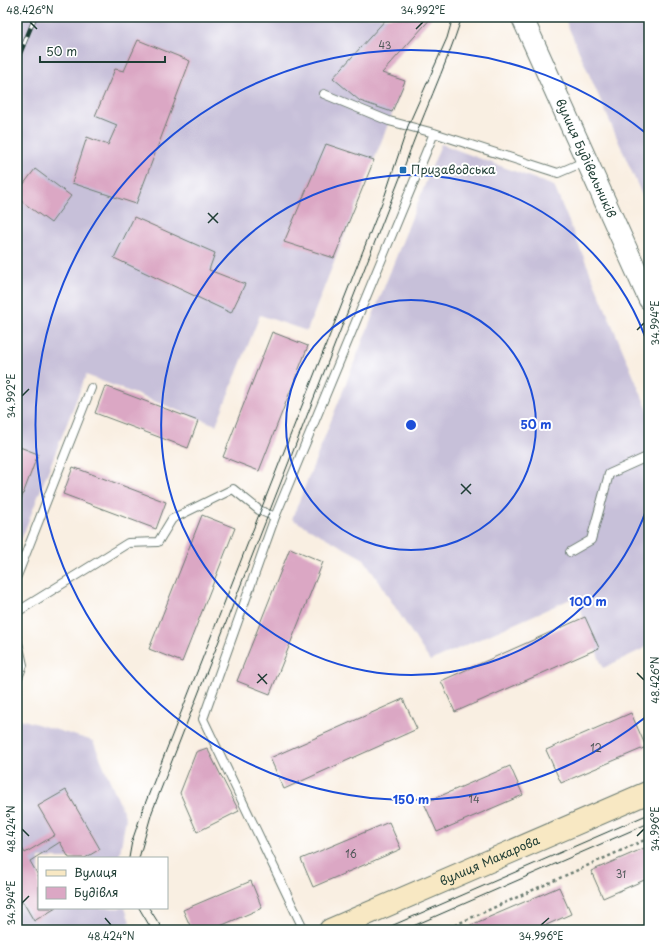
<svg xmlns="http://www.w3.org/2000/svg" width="666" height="947" viewBox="0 0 666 947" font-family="'Playpen Sans',sans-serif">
	<rect width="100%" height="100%" fill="#fff"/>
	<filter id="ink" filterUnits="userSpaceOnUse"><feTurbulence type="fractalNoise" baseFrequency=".025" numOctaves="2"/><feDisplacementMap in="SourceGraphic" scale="8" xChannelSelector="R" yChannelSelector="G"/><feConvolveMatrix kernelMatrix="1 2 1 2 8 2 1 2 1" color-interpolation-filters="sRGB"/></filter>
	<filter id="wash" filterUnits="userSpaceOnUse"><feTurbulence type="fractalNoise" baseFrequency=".012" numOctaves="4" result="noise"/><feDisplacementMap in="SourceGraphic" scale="16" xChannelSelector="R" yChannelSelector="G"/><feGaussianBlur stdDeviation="0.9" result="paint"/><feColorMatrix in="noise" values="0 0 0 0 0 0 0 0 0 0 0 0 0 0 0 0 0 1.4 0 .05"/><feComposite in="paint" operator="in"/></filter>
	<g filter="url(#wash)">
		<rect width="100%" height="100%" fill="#f9efe2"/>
		<path fill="#c7c0d9" d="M17,17H432L382,73L405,81L307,331L260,315L216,425L86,375L17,550Z
			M564,17H649V211Z
			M441,144L554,186L649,413V646L603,668L575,597L430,661L364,559L292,519Z
			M17,718L93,741L126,818L119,858H39V908H125L130,922L116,930H17Z"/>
		<g id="blocks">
			<path fill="#dba7c4" d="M388,17H432L382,73L405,81L392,112L360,101L333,78Z
				M138,40L190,61L136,204L72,183L87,137L108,145L117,125L95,116L115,69L124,71Z
				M326,144L374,160L334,258L284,242Z
				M35,169L71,196L51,223L17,198V193Z
				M134,217L215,253L209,270L245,284L231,313L114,258Z
				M272,332L308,346L259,471L223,457Z
				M105,386L198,421L188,448L95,413Z
				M17,446L38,454L17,510Z
				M73,467L166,502L156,529L63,494Z
				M202,515L235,528L182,662L149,649Z
				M290,548L323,562L270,694L237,681Z
				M585,617L599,648L455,712L441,681Z
				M403,699L417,729L284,789L270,758Z
				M631,713L646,747L561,783L546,750Z
				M207,748L239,811L197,832L180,793L196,752Z
				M510,766L523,795L437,832L424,803Z
				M66,790L100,849L85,858H69L60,842L30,861L39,877V908H56L34,921L23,902L17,906V840L25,853L55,835L38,806Z
				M389,822L401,849L313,887L301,859Z
				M649,846V878L603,898L591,871Z
				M251,881L262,908L211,930H192L183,910Z
				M559,887L571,914L535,930H474L471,925Z"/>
		</g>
	</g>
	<g filter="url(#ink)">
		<use href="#blocks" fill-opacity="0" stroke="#6b7b71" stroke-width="1"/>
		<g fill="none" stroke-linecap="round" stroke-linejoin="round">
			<defs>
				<path id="service" d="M324,94L389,121L434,133L558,173L586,161
					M570,552L591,540L609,474L649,456
					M17,576L91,388
					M17,612L128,543L158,542L172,519L233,489L259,510L275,517
					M17,638L23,665L17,680
					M304,930L203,719L275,517L434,133"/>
				<g id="tertiary">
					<path id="s1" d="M522,17L649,299"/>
				</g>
				<g id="secondary">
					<path id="s2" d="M330,930L649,792"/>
				</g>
			</defs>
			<use href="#service" stroke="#6b7b71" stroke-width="10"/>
			<use href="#tertiary" stroke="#6b7b71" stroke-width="23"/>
			<use href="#secondary" stroke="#6b7b71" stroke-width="24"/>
			<path stroke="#6b7b71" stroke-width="2.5" stroke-dasharray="3 3" stroke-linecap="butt" d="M444,930L649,838"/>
			<use href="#service" stroke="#fff" stroke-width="8"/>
			<use href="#tertiary" stroke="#fff" stroke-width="21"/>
			<use href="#secondary" stroke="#f8e8c3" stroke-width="22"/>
			<path stroke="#1f3d34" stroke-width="1" d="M129,858L132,841L143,809L385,195L408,126L447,38L453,17
				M139,858L152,812L403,170C421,118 445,69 462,17
				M139,908L152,930
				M149,908L163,930
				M382,930L649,814
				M404,930L649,823"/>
			<defs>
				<path id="rail" d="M17,61L35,17"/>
			</defs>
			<use href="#rail" stroke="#1f3d34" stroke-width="4.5"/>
			<use href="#rail" stroke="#fff" stroke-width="3" stroke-dasharray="9" stroke-linecap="butt"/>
		</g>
	</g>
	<path fill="none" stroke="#1f3d34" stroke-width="1.5" d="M30,22L37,29M416,29L423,22M208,213L218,223M208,223L218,213M637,330L644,323M22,396L29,389M461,484L471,494M461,494L471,484M637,673L644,680M258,674L267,684M257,683L267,674M22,829L29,836M637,836L644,829M22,903L29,896M105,918L111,925M541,925L549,918"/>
	<g fill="none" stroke="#1d4ed8" stroke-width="2">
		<circle cx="411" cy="425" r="125"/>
		<path d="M649 502A250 250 0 1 1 649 348"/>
		<path d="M647 716A375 375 0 1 1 647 134"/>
	</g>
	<rect fill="#1f6fb2" stroke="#fff" stroke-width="1.5" x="399" y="166" width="8" height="8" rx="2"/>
	<g text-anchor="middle" stroke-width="4" stroke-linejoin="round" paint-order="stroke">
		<g font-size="10" fill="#4e5858">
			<text x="385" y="49">43</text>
			<text x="596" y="752">12</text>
			<text x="474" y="803">14</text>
			<text x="351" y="858">16</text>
			<text x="621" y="878">31</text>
		</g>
		<g font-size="12" fill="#1f3d34" stroke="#fff">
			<text dy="4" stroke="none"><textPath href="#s1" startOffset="155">вулиця Будівельників</textPath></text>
			<text dy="4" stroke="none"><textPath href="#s2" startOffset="174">вулиця Макарова</textPath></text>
		</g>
		<g font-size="12" fill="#1f3d34" stroke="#fff" text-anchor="start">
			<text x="411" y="174">Призаводська</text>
		</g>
	</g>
	<circle cx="411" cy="425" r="6" fill="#1d4ed8" stroke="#fff" stroke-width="2"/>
	<g font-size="12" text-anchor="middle" font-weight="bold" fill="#1d4ed8" stroke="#fff" stroke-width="4" stroke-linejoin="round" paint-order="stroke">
		<text x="536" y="429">50 m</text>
		<text x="588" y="606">100 m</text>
		<text x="411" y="804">150 m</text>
	</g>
	<rect width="666" height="947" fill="none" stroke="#fff" stroke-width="44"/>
	<rect x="38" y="857" width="130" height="52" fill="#ffffff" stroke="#a5b1ae"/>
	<rect x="46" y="870" width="20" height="6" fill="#f8e8c3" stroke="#a5b1ae"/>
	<text x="74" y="877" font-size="12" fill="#1f3d34">Вулиця</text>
	<rect x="46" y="887" width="20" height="12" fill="#dba7c4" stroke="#a5b1ae"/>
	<text x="74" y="897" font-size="12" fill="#1f3d34">Будівля</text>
	<path d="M40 56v6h125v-6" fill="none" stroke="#1f3d34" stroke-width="2"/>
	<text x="46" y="56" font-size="12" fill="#1f3d34" stroke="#ffffff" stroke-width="3" paint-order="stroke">50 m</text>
	<rect x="22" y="22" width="622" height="903" fill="none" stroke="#1f3d34" stroke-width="1.5"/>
	<g font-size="10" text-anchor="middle" fill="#1f3d34">
		<text x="30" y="14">48.426°N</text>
		<text x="423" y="14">34.992°E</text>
		<text transform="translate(655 323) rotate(-90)" y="4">34.994°E</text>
		<text transform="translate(11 396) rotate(-90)" y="4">34.992°E</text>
		<text transform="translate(655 680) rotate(-90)" y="4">48.426°N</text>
		<text transform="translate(11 829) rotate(-90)" y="4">48.424°N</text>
		<text transform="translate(655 829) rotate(-90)" y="4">34.996°E</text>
		<text transform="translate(11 903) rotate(-90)" y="4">34.994°E</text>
		<text x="111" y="940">48.424°N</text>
		<text x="541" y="940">34.996°E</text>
	</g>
</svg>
